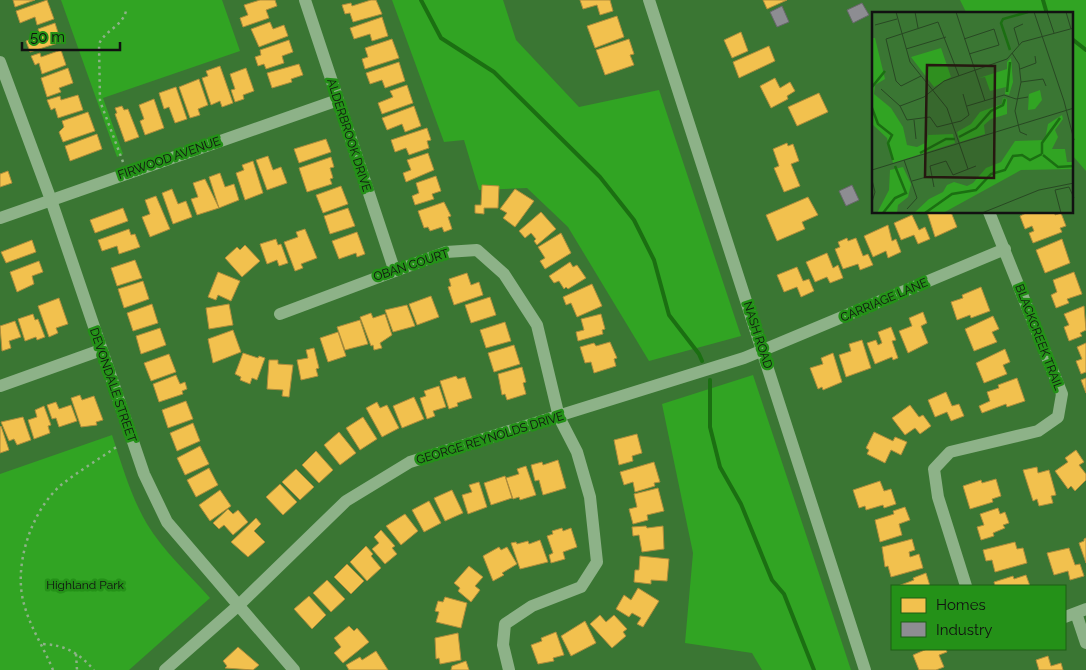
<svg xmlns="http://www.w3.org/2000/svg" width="1086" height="670" viewBox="0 0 1086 670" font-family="Raleway,sans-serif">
	<rect width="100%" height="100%" fill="#3a7633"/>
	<path fill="#31a423" d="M61,0H222L240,51L103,98L123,154L117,157Z
		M392,0H503L516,40L579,107L659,90L741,336L649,361L568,227L527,188L479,190L464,140L444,142Z
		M960,0H1086V171L1072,155V14H967Z
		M753,375L851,670H762L752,653L685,643L693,553L662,404Z
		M112,435C122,465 131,497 147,524C164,552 189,574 210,598L129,670H0V474Z"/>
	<path fill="#f2c14e" stroke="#ae8c3c" d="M13,0H35L15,7Z
		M47,0L54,19L37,25L35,17L20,23L16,11Z
		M260,0H275L277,6L266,10L269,18L243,27L240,18L248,15L244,5Z
		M371,0H376L382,14L353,22L350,13L345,14L342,5L351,3L352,6Z
		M580,0H610L613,11L600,15L597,5L583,9Z
		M763,0H787L767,9Z
		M617,16L624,37L595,48L587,26Z
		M382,17L388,36L372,41L370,34L354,39L350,28Z
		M270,22L273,29L284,25L288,36L259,47L251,29Z
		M55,23L61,42L30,52L26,41L41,36L38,29Z
		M741,32L748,51L732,58L724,40Z
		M392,39L399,58L365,69L362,59L368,57L365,48Z
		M629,39L634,54L630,55L634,65L605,75L596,50Z
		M289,40L293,52L282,56L284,63L266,69L264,64L258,66L255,57L261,55L260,50Z
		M769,46L775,61L739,78L733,62Z
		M61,50L66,65L42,74L39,63L35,65L31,56L40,53L41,57Z
		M399,62L405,81L385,88L382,80L370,84L366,73Z
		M299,64L303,75L291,79L292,82L272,88L267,73Z
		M220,66L233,103L222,107L220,101L211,105L202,78L208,76L206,71Z
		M68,68L73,83L59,88L61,92L47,97L41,78Z
		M246,68L254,91L243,95L244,99L235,102L231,90L235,89L230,74Z
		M775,78L780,88L790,82L795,91L787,96L788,99L771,108L760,86Z
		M199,79L208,105L198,109L200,115L190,118L179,87Z
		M407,85L413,103L382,114L378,103L393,97L390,91Z
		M176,87L187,119L175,123L169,107L164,109L159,93Z
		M819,93L828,112L797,126L788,107Z
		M78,95L83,110L58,118L55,108L51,110L47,100L60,96L61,100Z
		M154,99L164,128L145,135L140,121L144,119L139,105Z
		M122,106L124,110L128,109L139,137L125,142L115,114L117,113L115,108Z
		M414,106L421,126L405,132L402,124L387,130L382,118Z
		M88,112L95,131L63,142L59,132L64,127L62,121Z
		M427,128L431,140L427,141L429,148L409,155L406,148L395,152L391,140Z
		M97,134L102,149L70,161L65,146Z
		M326,139L331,152L299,163L294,149Z
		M787,143L788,146L793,144L799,161L791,164L800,186L784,192L774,168L779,166L773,149Z
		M428,153L434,170L406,182L403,173L411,170L407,160Z
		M268,156L273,170L281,167L287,183L267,190L256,160Z
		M331,157L334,167L330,168L333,178L330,179L332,184L307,192L299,168Z
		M253,161L263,193L245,200L236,173L244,170L242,165Z
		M8,171L12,183L0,187V174Z
		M220,173L225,187L234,184L239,200L219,208L209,177Z
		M436,176L441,191L432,194L434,199L415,205L412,196L419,193L416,183Z
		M205,179L219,208L197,215L191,199L198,197L193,183Z
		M482,185L499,186L498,208H484V214L475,213V205H481Z
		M341,186L348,204L323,213L316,195Z
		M172,189L178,204L186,201L192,217L173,224L162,193Z
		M515,189L534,201L515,227L503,218L507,213L500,209Z
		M156,196L170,229L150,237L142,217L150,214L145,200Z
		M808,197L818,215L802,222L805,229L777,241L766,215Z
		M444,202L451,216L448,217L452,229L444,232L442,227L430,231L428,227L424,228L418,211Z
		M123,208L128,221L95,233L90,220Z
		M348,208L355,226L330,234L324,216Z
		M541,212L556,229L537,245L534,241L536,239L531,233L525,238L519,231Z
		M927,212H951L957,227L935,237Z
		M1028,212H1055V215L1061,213L1066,226L1060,228L1062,232L1033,243L1029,233L1034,231L1032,226L1025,229L1020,216Z
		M912,215L919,230L925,227L930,239L918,244L914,235L901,240L894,223Z
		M888,225L892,241L896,239L901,252L888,258L886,251L873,257L864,236Z
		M129,229L131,235L135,234L140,247L119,254L117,246L102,251L98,240Z
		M305,229L317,258L301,264L303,268L295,271L284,242L298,237L296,232Z
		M357,232L365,254L357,257L356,253L339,259L332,241Z
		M561,233L571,253L545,269L540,261L545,258L538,247Z
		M847,238L848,241L856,238L863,256L868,254L873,265L860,270L858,264L843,269L835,249L840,247L838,242Z
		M276,239L278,245L281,244L288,263L279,266L277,260L267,264L260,244Z
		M1062,239L1070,263L1045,273L1036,250Z
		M32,240L36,252L6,263L1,252Z
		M245,245L260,261L242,277L225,258L237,247L240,250Z
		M827,253L833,268L838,265L843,278L830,283L827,277L815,282L806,262Z
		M135,260L142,278L117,286L111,268Z
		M39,261L43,272L32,276L34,284L17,292L10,272Z
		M570,262L573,267L577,265L586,278L568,289L566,287L564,289L559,281L554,283L549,276Z
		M797,267L803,281L809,279L814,291L801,297L797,287L784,292L777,275Z
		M218,272L240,281L231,301L218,295L216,300L208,297Z
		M1074,272L1082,294L1067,299L1069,303L1056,308L1051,295L1057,292L1053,280Z
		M467,273L471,285L479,282L483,295L454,305L448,287L451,286L449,279Z
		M143,281L149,299L124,308L118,289Z
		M592,284L602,306L577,317L571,303L566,305L563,297Z
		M981,287L990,311L971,318L970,315L957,320L951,302L963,298L962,295Z
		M431,296L439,317L417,325L409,304Z
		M490,297L496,315L471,323L465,305Z
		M59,298L68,324L56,328L58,333L49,337L38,306Z
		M152,304L158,323L133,331L127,313Z
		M229,304L233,325L209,329L206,308Z
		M407,305L415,326L393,332L385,310Z
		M1084,306L1086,330L1080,333L1082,336L1069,341L1064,327L1069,325L1064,314Z
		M923,312L927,323L921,326L928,343L908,353L899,331L912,326L909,318Z
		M371,313L373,318L385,314L392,335L380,343L382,348L374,350L373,345L371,346L360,317Z
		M33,314L35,320L38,319L45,337L37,340L36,337L25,341L18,319Z
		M601,314L605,329L602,330L603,334L578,341L576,332L584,330L581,319Z
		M993,316L999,329L992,332L997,342L974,351L965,329Z
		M360,320L368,344L345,350L337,327Z
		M15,321L21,337L9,341L11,348L2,351L0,326Z
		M505,322L511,341L486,348L480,330Z
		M891,327L896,340L892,341L898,358L893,360L892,357L875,364L867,343L876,340L878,345L882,343L878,332Z
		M160,328L166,345L141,354L136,336Z
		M233,330L241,352L213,363L208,339Z
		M338,332L346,356L328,362L320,338Z
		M862,340L871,368L846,377L839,355L851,351L849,344Z
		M610,342L617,358L614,359L616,366L594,373L591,362L585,363L580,347L594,343L596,346Z
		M1086,343V372L1081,374L1076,361L1082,359L1077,347Z
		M514,345L520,364L494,372L488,353Z
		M314,348L319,368L316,369L318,376L301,380L297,360L308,358L306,350Z
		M1005,349L1010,362L1003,365L1007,374L984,383L976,363Z
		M243,353L258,358L259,356L265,358L257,380L252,378L250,384L240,380L241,377L235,374Z
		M833,353L842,382L823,390L822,387L818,389L810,368L823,364L821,358Z
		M169,354L176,372L151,381L144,363Z
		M269,360H278V364L293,365L289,397L282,396L283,390L267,389Z
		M522,367L526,382L523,383L526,394L507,400L505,394L502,395L498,374Z
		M176,375L180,384L185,382L187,389L182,391L183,394L159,402L153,384Z
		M456,376L458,379L465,377L472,398L457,403L458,406L449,409L440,381Z
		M1017,378L1025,401L1007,407L1006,404L982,413L979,406L990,401L987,392L999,388L998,385Z
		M1086,378V393L1081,380Z
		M439,386L446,407L433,411L435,416L427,419L420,398L426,396L424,391Z
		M946,392L952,406L959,404L964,416L951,421L947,412L935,417L928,400Z
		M80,395L82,400L94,396L103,420L96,422L97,425L81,427L71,398Z
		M414,397L424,419L402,428L393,406Z
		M186,401L193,419L168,428L162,410Z
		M56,402L59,409L71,405L77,421L59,427L56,418L52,419L47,405Z
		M377,402L380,408L387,405L399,428L382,437L366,408Z
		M910,405L919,417L923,415L931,426L920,434L915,428L905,435L892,418Z
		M44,406L51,425L48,426L50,433L34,439L28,420L37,417L35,410Z
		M23,417L31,440L17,445L14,439L9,441L1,422Z
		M363,417L377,439L360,450L346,428Z
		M193,423L200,441L177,451L170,433Z
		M1,426L9,450L0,453V427Z
		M339,432L356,453L340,465L324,445Z
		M874,432L893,441L895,437L907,442L901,455L891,450L885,463L867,454L869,450L866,448Z
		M637,434L642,453L632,456L633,461L619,465L614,440Z
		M200,446L209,464L185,475L177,458Z
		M1076,450L1084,462L1079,465L1086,474V480L1075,491L1071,486L1068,489L1055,471L1068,462L1065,458Z
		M316,451L333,470L319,483L302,465Z
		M558,460L566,488L543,495L539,480L535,481L531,465L542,462L543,465Z
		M654,462L660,482L654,483L655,486L635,492L633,482L624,485L620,472Z
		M526,466L536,495L520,500L519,497L513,499L506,478L519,474L517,469Z
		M1037,467L1038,473L1049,470L1056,495L1051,496L1053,503L1039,506L1037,499L1033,501L1023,470Z
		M209,468L218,485L196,497L187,480Z
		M296,469L314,487L300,500L282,482Z
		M505,476L512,498L491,505L484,483Z
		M996,479L1001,496L992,499L993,502L970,509L963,486L981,480L982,483Z
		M880,481L884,491L891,489L896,504L884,508L883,505L866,510L865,506L859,508L853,490Z
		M479,482L487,507L468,514L462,495L472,492L469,485Z
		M280,484L297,502L283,515L266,497Z
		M658,488L664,511L647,515L648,520L633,524L629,509L637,507L634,494Z
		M220,490L231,506L210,521L199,505Z
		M452,490L463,513L445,521L434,498Z
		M429,501L441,523L424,532L412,510Z
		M905,507L910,520L899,524L902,535L880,542L875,520L894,514L893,511Z
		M998,508L1000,514L1005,512L1009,523L1003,525L1005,528L993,533L994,536L981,540L977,527L984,525L980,514Z
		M228,509L233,514L238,510L248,522L233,535L224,525L219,529L213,523Z
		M405,514L418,531L401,545L386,526Z
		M256,518L261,524L254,531L265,542L248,557L231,542Z
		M646,526L647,528L663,526L664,549L642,552L639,535L633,536L632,527Z
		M562,528L563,531L571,528L577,547L563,552L565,559L551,563L549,555L553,553L547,536L553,534L552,531Z
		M381,530L395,546L392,548L397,554L385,564L372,549L379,543L374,537Z
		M1086,538V563L1079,543L1084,541V539Z
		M912,539L915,550L909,552L910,557L919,554L923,568L891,577L888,566L885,567L882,547Z
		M540,540L548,562L520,569L511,543L516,542L517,544L528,541L529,544Z
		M1015,542L1017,549L1023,548L1027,563L995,572L992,560L986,561L983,550Z
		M366,546L373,554L371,556L381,568L367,581L350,562Z
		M499,547L501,550L507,547L517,564L502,573L504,575L493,581L483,556Z
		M1069,548L1075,565L1080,564L1084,576L1070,580L1068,571L1054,575L1047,553Z
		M640,556L669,559L667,581L651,580V584L634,582L635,570H639Z
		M347,564L364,581L351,594L334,577Z
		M469,566L483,577L475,586L480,590L471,602L458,591L460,588L454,583Z
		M926,573L930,586H898L914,580L913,578Z
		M1026,575L1030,586H995L994,582L1013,576L1014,579Z
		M327,580L345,599L331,612L313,593Z
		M638,588L659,601L643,627L637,624L641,618L632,613L629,617L616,609L624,595L631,600Z
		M309,596L326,615L312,629L294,609Z
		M445,597L467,603L461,628L436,622L439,612L435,611L438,601L443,602Z
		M600,615L606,622L614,615L627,629L623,632L626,636L612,648L590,624Z
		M585,621L596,643L571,656L561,636Z
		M349,626L354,631L357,628L369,642L343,663L334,653L341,647L334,638Z
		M556,632L564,655L553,658L554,661L538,664L531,645L542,641L541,638Z
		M458,633L461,660L440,664L439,658L436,659L435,638Z
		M238,647L259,665L253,670L225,668L227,666L223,661Z
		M927,649H946L947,652L939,655L944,667L936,670H919L913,655Z
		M376,651L388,670H349L346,665L360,657L362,660Z
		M1048,656L1051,666L1061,663L1063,670H1039L1036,660Z
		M466,661L469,670H451L452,666Z"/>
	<path fill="#8d8d92" stroke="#68686b" d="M862,3L869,15L853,23L847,10Z
		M782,6L789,22L777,27L770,12Z
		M852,185L859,200L846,206L839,191Z"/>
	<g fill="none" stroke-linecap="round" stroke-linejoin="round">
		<path stroke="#1b6f12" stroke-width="4" d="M421,0L441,38L494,72L600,177L634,220L654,260L669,315L699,354L702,361
			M1043,0L1047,14
			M1072,39L1086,50
			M710,380V427L720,467L741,504L772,580L784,594L814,670"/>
		<path stroke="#8db288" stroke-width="2.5" stroke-dasharray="2.5 4" stroke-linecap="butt" d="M123,162L100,101L99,44C105,30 122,27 126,11
			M43,644C65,645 79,653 94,670
			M76,654L77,670
			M53,670C44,648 30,627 24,604C13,566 31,511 61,485C79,471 99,459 118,446"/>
		<path stroke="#8db288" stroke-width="12" d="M305,0L394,269
			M649,0L865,670
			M0,62L51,200L144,474L167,522L294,670
			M0,218L338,100
			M280,314L446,252L477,250L504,274L537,325L559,417L577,452L590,497L597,562L581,587L532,606L505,624L503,645L509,670
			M0,386L101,350
			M966,586L938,497L934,469L950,452L1038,431L1058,417L1062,394L989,212
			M1076,613L1086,643
			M1065,617L1086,609
			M165,670L240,604L346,501L410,462L744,358L1005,249"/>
	</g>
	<g text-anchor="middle" stroke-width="5" stroke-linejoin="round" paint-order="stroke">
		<g font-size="12" fill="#111" stroke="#249118">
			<text transform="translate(349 135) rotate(72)" y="4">ALDERBROOK DRIVE</text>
			<text transform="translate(169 158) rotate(-19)" y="4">FIRWOOD AVENUE</text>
			<text transform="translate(411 265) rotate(-18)" y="4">OBAN COURT</text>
			<text transform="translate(884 300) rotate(-23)" y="4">CARRIAGE LANE</text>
			<text transform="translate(758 335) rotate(72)" y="4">NASH ROAD</text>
			<text transform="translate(1039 337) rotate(69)" y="4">BLACKCREEK TRAIL</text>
			<text transform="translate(113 385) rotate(71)" y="4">DEVONDALE STREET</text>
			<text transform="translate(490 438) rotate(-17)" y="4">GEORGE REYNOLDS DRIVE</text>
		</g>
		<g font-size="12" fill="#111" stroke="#249118">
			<text x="85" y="589">Highland Park</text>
		</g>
	</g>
	<g transform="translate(872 12)">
		<rect width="201" height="201" fill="#3a7633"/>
		<path d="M0,26H3L13,67L3,73L2,82L19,96L31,115L35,133L45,135L55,130L56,123L81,122L83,131L21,151L15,126L0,112ZM69,36L79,65L62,75L39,45ZM139,46L141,70L137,83L133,82L134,75L118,79L113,65L107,66L135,57V50ZM168,78L170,88L163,97L156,98L157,82ZM131,86L135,87V102L119,107L112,113L113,122L88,130L85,120L99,112L108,100L130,92ZM190,103L191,107L183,118L186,125L180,137H193L195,150H201V157L149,158L71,201H42L57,187L71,180L75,173L82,170L95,174L101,171L114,156L129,150L143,129L173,128L176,112ZM31,155L39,172L36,185L26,193L25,201H5L17,178L18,158Z" fill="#31a423"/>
		<path fill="none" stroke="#1b6f12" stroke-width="2.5" d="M138,38L129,11L131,7L156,0M0,75L13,59M135,80L138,50M0,96L6,112L20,123L16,131L21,148M87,125L104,116L119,99L131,93L133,87M48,141L74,127H83M170,142V131L188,106M171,143L186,155L202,154M11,201L23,186L34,181L23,154M53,201L80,182L104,178L119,162L133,158L141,144L150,143L158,148L170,142"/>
		<path fill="none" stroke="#284823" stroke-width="1" d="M24,0L38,50L75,96L96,157M43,0L46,16M84,0L113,89M162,0L192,89L202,128M175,0L182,21M194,0L199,17M3,13L25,7M92,27L122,17L127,33L97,42M147,33L142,16L151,12M34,37L74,25M140,41L147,52L149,70L143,99L148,120L155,123M148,57L164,51L163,44M49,64L29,74L24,69L14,27L66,10L87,64M149,70L171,67L174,74M9,77L28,94L35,108L58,105L65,115L89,109L97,103L91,82M28,94L52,85L72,69L135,47L150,30L202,16M95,94L132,83L144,87L156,85M42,108L44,127M32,148L45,186L35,197M0,158L202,96M0,168L3,180L0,190M40,169L58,164M62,175L58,154L74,149L81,163L104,154M110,201L167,178L202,171M189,201L183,178L197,175L202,186"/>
		<path fill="#261810" fill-opacity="0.15" stroke="#261810" stroke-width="2.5" d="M55,53L123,54L122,166L53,165Z"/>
		<rect width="201" height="201" fill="none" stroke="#111" stroke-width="2.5"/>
	</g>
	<rect x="891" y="585" width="175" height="65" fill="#249118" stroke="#1c5e15"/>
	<rect x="901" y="598" width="25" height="15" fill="#f2c14e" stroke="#1c5e15"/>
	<text x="936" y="610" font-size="15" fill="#111111">Homes</text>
	<rect x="901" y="622" width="25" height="15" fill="#8d8d92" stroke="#1c5e15"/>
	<text x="936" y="635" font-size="15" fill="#111111">Industry</text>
	<path d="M22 42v8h98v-8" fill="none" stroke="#111111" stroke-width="2.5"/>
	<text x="30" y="42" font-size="15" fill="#111111" stroke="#249118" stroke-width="4" paint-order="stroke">50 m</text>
</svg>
